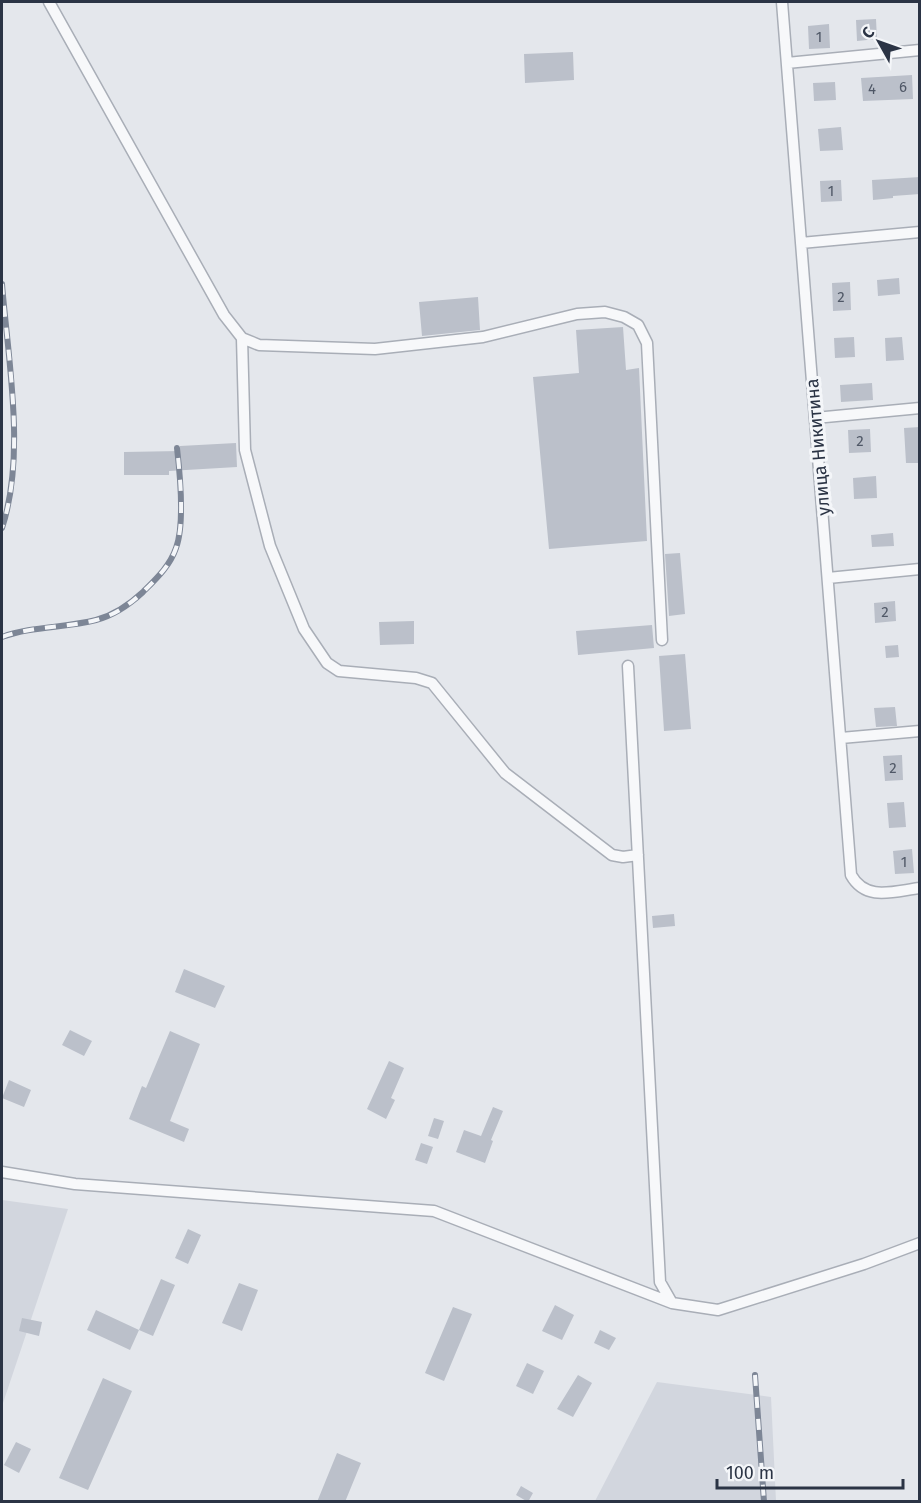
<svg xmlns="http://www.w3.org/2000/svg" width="921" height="1503" viewBox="0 0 921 1503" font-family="'Fira Sans',sans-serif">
	<rect width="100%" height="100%" fill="#e4e7ec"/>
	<path fill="#d2d6de" d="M2,1200L68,1209L2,1406Z
		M657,1382L771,1397L776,1501H595Z"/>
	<path fill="#bbc0ca" d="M876,19L877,39L857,41L856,20Z
		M829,24L830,48L809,49L808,26Z
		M573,52L574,80L525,83L524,54Z
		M912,75L913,99L863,101L861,78Z
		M835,82L836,100L814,101L813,83Z
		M841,127L843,150L820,151L818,129Z
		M920,177V194L893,196V198L873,200L872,180Z
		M841,180L842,201L821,202L820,181Z
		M899,278L900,294L878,296L877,280Z
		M850,282L851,310L833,311L832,283Z
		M478,297L480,330L422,336L419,302Z
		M623,327L626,370L639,368L647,541L549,549L533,377L579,373L576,330Z
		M854,337L855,357L835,358L834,338Z
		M902,337L904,360L886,361L885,338Z
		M872,383L873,400L841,402L840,385Z
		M920,427V463H906L904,428Z
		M870,429L871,452L849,453L848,430Z
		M236,443L237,467L169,471V475H124V452L180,451V446Z
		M876,476L877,498L854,499L853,478Z
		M893,533L894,546L872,547L871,535Z
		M680,553L685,614L669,616L665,554Z
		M895,601L896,621L875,623L874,603Z
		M414,621V644L380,645L379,622Z
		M652,625L654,648L578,655L576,631Z
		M898,645L899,657L886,658L885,646Z
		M685,654L691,729L664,731L659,656Z
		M895,707L897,726L876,727L874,708Z
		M902,755L903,780L885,781L883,756Z
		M904,802L906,827L889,828L887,803Z
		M912,849L914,873L895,874L893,851Z
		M674,914L675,926L653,928L652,916Z
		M184,969L225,986L215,1008L175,992Z
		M70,1030L92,1041L84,1056L62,1045Z
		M170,1031L200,1044L170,1121L189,1129L184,1142L129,1119L142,1086L146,1088Z
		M389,1061L404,1068L391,1098L395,1100L386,1119L367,1109Z
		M9,1080L31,1090L24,1107L2,1098Z
		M493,1107L503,1111L491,1140L493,1141L485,1163L456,1152L464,1130L481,1136Z
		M434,1118L444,1121L438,1139L428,1136Z
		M421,1143L433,1147L427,1164L415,1160Z
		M188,1229L201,1235L188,1264L175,1258Z
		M161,1279L175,1285L153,1336L139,1330Z
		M239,1283L258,1290L242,1331L222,1323Z
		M555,1305L574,1315L562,1340L542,1331Z
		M453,1307L472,1314L444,1381L425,1373Z
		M96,1310L139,1330L130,1350L87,1330Z
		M22,1318L42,1322L39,1336L19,1331Z
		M600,1330L616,1338L609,1350L594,1343Z
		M527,1363L544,1371L533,1394L516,1386Z
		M578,1375L592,1383L573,1417L557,1409Z
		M103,1378L132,1391L88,1490L59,1478Z
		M16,1442L31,1449L19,1473L4,1465Z
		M337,1453L361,1463L345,1502H317Z
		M521,1486L533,1493L528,1502L516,1495Z"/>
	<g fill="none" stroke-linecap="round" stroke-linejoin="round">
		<defs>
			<path id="minor" d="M49,2L224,315L242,338L259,345L375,349L483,337L577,314L605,312L624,317L638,325L647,343L662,640
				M782,2L851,875C866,902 894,891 920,888
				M787,63L920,50
				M801,243L920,232
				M242,338L245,450L270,546L304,629L327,663L339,671L416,678L432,683L505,773L612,855L623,857L638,855
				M815,418L920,408
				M828,578L920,569
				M628,666L660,1282L672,1303
				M841,738L920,731
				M2,1172L75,1184L434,1211L672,1303L718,1310L864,1264L920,1243"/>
		</defs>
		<use href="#minor" stroke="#a9aeb7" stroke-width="13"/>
		<use href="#minor" stroke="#f7f8fa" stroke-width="10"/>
		<defs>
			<path id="rail" d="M2,284C8,360 26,455 2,528
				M2,637C32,626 65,628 96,620C115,615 129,605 143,592C156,579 170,566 176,548C185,524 180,474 177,448
				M755,1375L764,1502"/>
		</defs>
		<use href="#rail" stroke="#7d8696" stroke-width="6"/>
		<use href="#rail" stroke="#f4f6f9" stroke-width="4" stroke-dasharray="11" stroke-linecap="butt"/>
	</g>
	<g text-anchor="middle" stroke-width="6" stroke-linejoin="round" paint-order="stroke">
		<g font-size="15" fill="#4f5766">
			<text x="819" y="42">1</text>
			<text x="903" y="92">6</text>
			<text x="872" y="94">4</text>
			<text x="831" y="196">1</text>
			<text x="841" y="302">2</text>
			<text x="860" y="446">2</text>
			<text x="885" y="617">2</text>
			<text x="893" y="773">2</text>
			<text x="904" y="867">1</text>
		</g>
		<g font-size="18" fill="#2b3445" stroke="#f4f6f9">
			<text transform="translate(818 447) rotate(-95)" y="6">улица Никитина</text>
		</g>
	</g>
	<rect width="921" height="1503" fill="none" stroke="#2b3445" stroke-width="6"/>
	<g transform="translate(879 42) rotate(310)" stroke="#f4f6f9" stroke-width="4.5" paint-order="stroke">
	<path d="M0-4.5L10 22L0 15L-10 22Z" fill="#2b3445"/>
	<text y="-9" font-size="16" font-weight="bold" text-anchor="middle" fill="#2b3445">С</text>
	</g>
	<path d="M717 1479v9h186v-9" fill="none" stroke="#2b3445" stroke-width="3"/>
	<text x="726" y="1479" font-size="18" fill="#2b3445" stroke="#f4f6f9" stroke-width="4.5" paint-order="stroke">100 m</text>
</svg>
